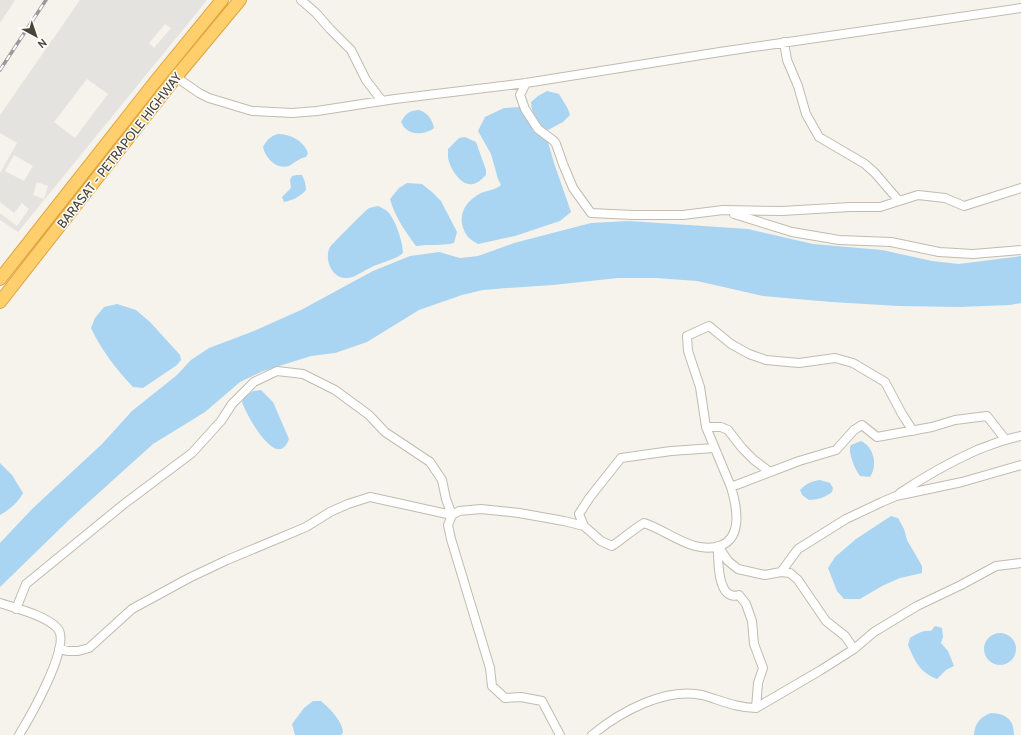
<svg xmlns="http://www.w3.org/2000/svg" width="1021" height="735" viewBox="0 0 1021 735" font-family="Cabin,sans-serif">
	<rect width="100%" height="100%" fill="#f6f3ec"/>
	<path fill="#e6e2dd" d="M0,0H15L0,23Z"/>
	<path fill="#e5e3e0" fill-rule="evenodd" d="M80,0H207L18,232L0,220V213L17,226L29,209L22,203L14,213L0,202V173L17,143L0,133V115ZM165,24L171,28L154,48L149,43ZM87,79L108,94L75,138L54,122ZM14,155L33,166L24,181L5,171ZM37,182L48,186L44,199L33,195Z"/>
	<path fill="#a9d4f2" d="M547,91L559,94L568,109L570,115L563,122L548,130C536,124 532,116 531,102L538,96Z
		M520,107L530,124L548,142L554,163L571,212L560,221L515,236L478,244C475,242 471,240 468,237C455,220 463,202 481,193C489,190 495,190 501,185L498,179L491,154L478,131L485,117L504,108Z
		M419,110C428,113 432,119 434,128C427,134 412,136 405,128C403,127 403,124 401,122C406,113 409,111 419,110Z
		M278,134C290,134 304,141 308,153L306,157C297,159 295,163 289,166C276,170 265,157 263,147C267,140 270,136 278,134Z
		M465,137L476,142L486,170V175C482,179 478,183 473,184C461,187 450,168 448,158C448,155 448,152 448,149L459,138Z
		M297,175H302L305,182L306,190C300,197 293,200 284,202L282,197L291,188L290,180L292,176Z
		M407,183L422,184L432,192L441,201L457,232L454,243C441,246 429,244 416,246C405,231 395,217 390,199L399,188Z
		M378,206C381,207 384,209 387,211C395,218 403,242 403,253C394,261 380,262 370,268C362,271 354,279 345,278C331,277 324,258 330,247C333,243 365,211 369,208C372,207 375,207 378,206Z
		M629,221L748,229L813,244L882,250L932,261L959,264L1021,256V303L1010,305L959,307L899,306L831,302L763,296L697,281L656,278H618L553,285L507,288L483,290L462,295L419,310L367,342L335,353L311,356L263,371L240,382L205,412L153,444L71,518L0,587V543L32,509L102,444L132,411L177,375L191,360L209,348L254,331L301,310L373,271L410,256L439,252L460,258L478,256L514,243L591,223Z
		M117,304L136,310L150,322L180,355L181,360L177,365L143,388L133,387C116,369 102,351 91,328L95,318L104,307Z
		M253,391L261,390L273,402L289,439C277,472 247,416 242,402L245,397Z
		M861,441C874,447 878,465 870,477L860,476C855,470 847,451 851,445Z
		M0,463L12,475L23,493C18,503 9,510 0,515Z
		M820,480L830,483L833,488L832,492C826,497 817,500 809,500L802,495L800,490C806,484 811,481 820,480Z
		M891,516L898,518L904,529L907,540L922,566V573L900,578L882,586L860,599H844L837,591L828,568L835,557L856,539Z
		M935,626L942,628L943,637L941,643L948,651L954,666L946,670L937,679C920,672 915,662 908,645L910,638C917,634 923,630 931,631Z
		M984 649a16 16 0 1 1 32 0a16 16 0 1 1-32 0Z
		M313,701H321C329,708 343,721 343,733L341,735H295L292,724L304,708Z
		M991,713C1006,714 1014,719 1014,735H974C975,723 980,717 991,713Z"/>
	<g fill="none" stroke-linecap="round" stroke-linejoin="round">
		<defs>
			<path id="minor" d="M301,0L316,13L330,29L351,50L366,80L382,101
				M784,42L787,60L798,86L806,114L819,137L865,164L875,173L899,201
				M176,77L199,93L209,98L252,111L292,113L317,111L395,99L526,83L720,52L1021,8
				M526,83L520,95L525,109L538,129L554,141L556,144L563,164L573,188L591,213L633,215H683L723,210L782,211L850,207H880L918,195L945,198L964,206L1021,188
				M734,214L792,232L839,240L891,242L939,252L973,254L1021,250
				M706,427H721L728,430L742,448L754,460L770,472
				M913,431L902,414L885,382L853,363L835,358L799,363L766,360L749,354L731,344L709,326L687,336L688,351L700,387L706,427L731,487L799,461L836,450L854,430L862,425L877,437L932,427L955,420L987,416L1005,439
				M900,493C927,475 948,463 977,450C993,444 1004,439 1021,436
				M584,526L579,514L590,497L621,458L671,451L714,448
				M718,546L728,561L738,569L765,575L781,572L790,573L798,580L826,621L845,636L854,649
				M718,546C718,559 717,602 739,595L746,604L752,621L754,644L763,668L758,683L756,708
				M781,572L798,549L846,519L882,502L896,496L962,482L1021,465
				M0,603C15,608 48,616 58,629C71,646 30,717 19,735
				M16,609L26,584L124,504L192,453L221,421L232,404L254,382L277,371L303,374L335,390L369,415L385,432L430,462L442,480L446,499L452,515L370,497L348,504L330,512L306,527L227,560L189,578L132,609L89,648L78,651H68L59,649
				M560,735L542,701L521,697L505,698L492,686L490,668L451,539L448,525L452,515L459,511L481,509L519,513L564,521L584,526L601,541L612,546C623,539 632,530 644,523C662,529 677,541 695,546C702,548 709,548 716,547C744,541 737,507 731,487
				M592,735C620,712 665,687 702,695C720,700 737,708 756,708L821,670L854,649L874,632L917,606L961,585L996,566L1021,563"/>
			<path id="highway" d="M0,279L155,82L222,0
				M0,302L176,77L240,0"/>
		</defs>
		<use href="#minor" stroke="#c2bbae" stroke-width="10"/>
		<use href="#highway" stroke="#e0a43c" stroke-width="14"/>
		<use href="#minor" stroke="#fff" stroke-width="8"/>
		<use href="#highway" stroke="#ffcf6e" stroke-width="12"/>
		<defs>
			<path id="rail" d="M0,70L46,0"/>
		</defs>
		<use href="#rail" stroke="#9a9a9a" stroke-width="3.5"/>
		<use href="#rail" stroke="#fff" stroke-width="2" stroke-dasharray="6" stroke-linecap="butt"/>
	</g>
	<g text-anchor="middle" stroke-width="3" stroke-linejoin="round" paint-order="stroke">
		<g font-size="13" fill="#4b4439" stroke="#fff">
			<text transform="translate(119 150) rotate(-52)" y="5">BARASAT - PETRAPOLE HIGHWAY</text>
		</g>
	</g>
	<g transform="translate(36 36) rotate(140)" stroke="#ffffff" stroke-width="3" paint-order="stroke">
	<path d="M0-3L7 15L0 10L-7 15Z" fill="#4b4439"/>
	<text y="-6" font-size="11" font-weight="bold" text-anchor="middle" fill="#4b4439">N</text>
	</g>
</svg>
